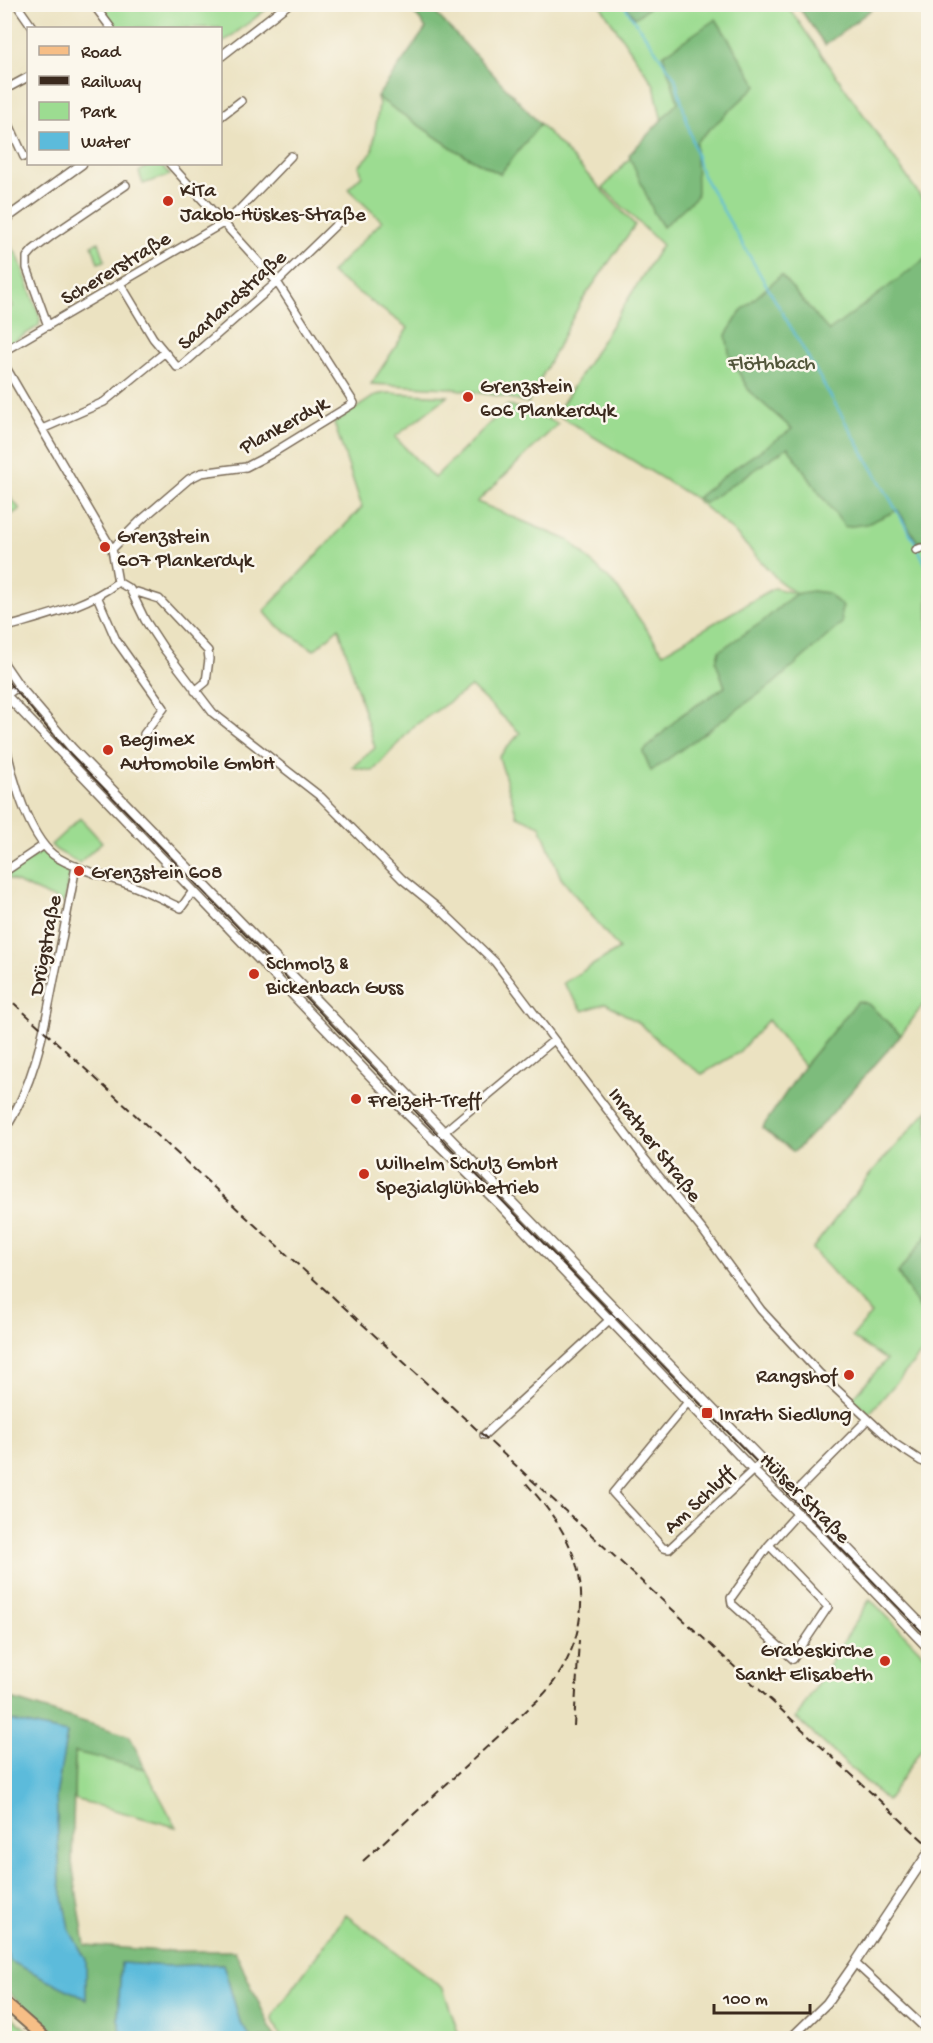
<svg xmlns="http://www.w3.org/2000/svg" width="933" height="2043" viewBox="0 0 933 2043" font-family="'Gochi Hand',sans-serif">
	<rect width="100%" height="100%" fill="#fbf7ec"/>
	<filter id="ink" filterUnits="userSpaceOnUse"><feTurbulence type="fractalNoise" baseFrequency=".0167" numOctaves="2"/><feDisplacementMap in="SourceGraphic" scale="12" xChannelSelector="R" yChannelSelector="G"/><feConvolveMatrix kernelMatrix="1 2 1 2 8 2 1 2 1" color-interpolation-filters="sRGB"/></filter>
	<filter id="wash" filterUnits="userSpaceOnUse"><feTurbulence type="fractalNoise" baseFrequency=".008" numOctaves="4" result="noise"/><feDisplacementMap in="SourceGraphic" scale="24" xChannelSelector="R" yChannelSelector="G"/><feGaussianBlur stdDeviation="1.35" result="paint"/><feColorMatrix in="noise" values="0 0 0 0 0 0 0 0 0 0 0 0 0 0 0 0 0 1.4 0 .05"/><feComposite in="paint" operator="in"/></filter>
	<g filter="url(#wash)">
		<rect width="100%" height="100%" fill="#ebe2c1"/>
		<path fill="#9cdc91" stroke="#6c8358" stroke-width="1.5" fill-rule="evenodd" d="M97,5H272L221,44L220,28H116Z
			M600,5H787L928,207V998L901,1035L868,1004L858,1001L804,1066L768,1020L738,1053L702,1074L674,1055L639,1023L606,1003L583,1011L563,983L619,949L561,878L540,826L517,816L499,757L520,733L471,687L414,726L373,771L352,767L375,748L339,628L314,650L276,625L264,611L362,507L334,423L376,395L386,393L448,396L395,437L434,478L508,405L538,414L558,424L477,502L570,541L617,587L663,653L774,588L795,593L779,581L733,531L693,497L556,414L662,245L603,188L662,122L654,85ZM720,672L736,698L680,716L725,687Z
			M377,97L457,151L500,174L540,124L635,225L581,302L528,403L505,397L449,388L371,384L408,328L331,273L382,221L348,189L362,175L359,166L372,153L379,104Z
			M150,164H160L170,175L143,184L139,172Z
			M5,238L18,256L40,318L39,326L5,347L4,312L13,306L5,294Z
			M99,242L105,261L98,263L92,245Z
			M5,491L20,509L5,519L4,491Z
			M80,818L102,842L79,863L56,850L51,845Z
			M40,852L47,853L56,861L55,864L60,866L62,863L70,869L64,903L5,877Z
			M928,1110V1234L898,1273L920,1309L924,1322L928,1326V1346L869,1414L853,1398L886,1360L852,1337L871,1314L812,1249L872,1172Z
			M870,1599L928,1659V1739L887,1801L796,1718Z
			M75,1751L145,1769L176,1827L74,1799Z
			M346,1915L443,1988L460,2038H281L272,2017Z
			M4,2011H5L36,2038H5Z"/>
		<path fill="#7dbc7b" stroke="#5c734c" stroke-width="1.5" d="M408,5H428L540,124L500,174L457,151L377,97L426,28Z
			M625,5H652L635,18Z
			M797,5H877L825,45Z
			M716,19L757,85L696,142L697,196L663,227L654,213L629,155L678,102L663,55Z
			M928,257V538L918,543L898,510L867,524L845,527L817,490L788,447L705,503L697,498L729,472L792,429L750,392L730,358L726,335L742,310L781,275L829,331Z
			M812,591L828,593L843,607L841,612L842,623L773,684L651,771L643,752L680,716L725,687L716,662L719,651L762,622L795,594Z
			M858,1001L868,1004L901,1035L827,1119L794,1152L762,1128L804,1066Z
			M928,1234V1326L924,1322L920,1309L898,1273Z
			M5,1697L130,1736L145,1769L75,1752L72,1863L85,1945L162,1951H235L275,2038H251L240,2022L223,1964L167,1966L121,1963L118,2019L123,2038H60L5,1989V1948L10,1961L86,1999V1960L69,1929L60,1883L56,1796L67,1733L8,1720L5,1755Z"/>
		<path fill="#5cbbdb" stroke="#4c727c" stroke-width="1.5" d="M8,1720L67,1733L56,1796L60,1883L69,1929L86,1960V1999L10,1961L5,1948L4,1755Z
			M121,1963L167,1966L223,1964L240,2022L251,2038H123L118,2019Z"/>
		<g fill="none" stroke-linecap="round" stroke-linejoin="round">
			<path stroke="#5cbbdb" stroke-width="2" d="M623,4L675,78L701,172L916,544L928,570"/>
		</g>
	</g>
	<g filter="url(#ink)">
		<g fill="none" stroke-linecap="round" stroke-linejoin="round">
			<defs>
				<path id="minor" d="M93,4L111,28
					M19,8L33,28
					M4,90L28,77
					M4,113L24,157
					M220,117L241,101
					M120,283L153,338L177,367L181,366L277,282L346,215
					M48,326L27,268V257L33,250L54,234L126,185
					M4,351L223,223L237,212L291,156
					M4,364L112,549L118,582L130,589L145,620L164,649L213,713L321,797L402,879L444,913L495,962L644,1158L704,1232L761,1310L819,1373L895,1444L921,1461L928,1464
					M42,429L104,402L164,353
					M112,549L140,521L189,479L201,473L246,467L271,454L354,403L277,282L170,164
					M916,550L921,548
					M137,592L159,599L208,651L209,659L206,682L195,691
					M97,596L116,640L164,708L144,734
					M4,628C43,616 86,607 118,582
					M4,697L19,686
					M4,735C10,769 24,825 49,851C63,866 109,877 130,885C147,891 164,900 181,908L193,891
					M4,872L44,845
					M4,1132C33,1085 43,1037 53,984C61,944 69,905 76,866
					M433,1141L554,1040
					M688,1402L613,1493L663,1548L669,1549L764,1460
					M484,1435L619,1311
					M795,1493L868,1419
					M769,1545L828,1607L793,1659L732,1604L731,1598L769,1545L798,1513
					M855,1963L928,2031"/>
				<path id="tertiary" d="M220,57L288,4
					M4,220L82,164
					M4,664L19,686L72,748L928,1631
					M4,693L400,1107L500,1205L753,1470L816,1531L928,1648
					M791,2038L827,2003L855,1963L928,1853"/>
				<path id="primary" d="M4,2002L45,2038"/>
			</defs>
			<use href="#minor" stroke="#796a57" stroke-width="10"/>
			<use href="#tertiary" stroke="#796a57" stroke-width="11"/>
			<use href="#primary" stroke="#796a57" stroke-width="14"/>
			<use href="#minor" stroke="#fff" stroke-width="7"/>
			<use href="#tertiary" stroke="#fff" stroke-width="8"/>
			<use href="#primary" stroke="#f6be86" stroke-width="10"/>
			<path stroke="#3b2a1e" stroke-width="1.5" d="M4,677L59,742L440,1137L928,1638"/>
			<path stroke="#3b2a1e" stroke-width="2" stroke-dasharray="9 4.5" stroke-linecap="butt" d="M4,994L928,1845
				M574,1726L579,1640
				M363,1861L541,1697C579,1658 593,1598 570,1547C560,1523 542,1501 525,1482"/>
		</g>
	</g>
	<g fill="#c8321e" stroke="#fbf7ec" stroke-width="2">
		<circle cx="168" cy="201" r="6"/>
		<circle cx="468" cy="397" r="6"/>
		<circle cx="105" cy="547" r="6"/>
		<circle cx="108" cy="750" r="6"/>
		<circle cx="79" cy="871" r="6"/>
		<circle cx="254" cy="974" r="6"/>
		<circle cx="356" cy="1099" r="6"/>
		<circle cx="364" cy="1174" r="6"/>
		<circle cx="849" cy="1375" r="6"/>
		<rect x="701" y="1407" width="12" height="12" rx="3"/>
		<circle cx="885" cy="1661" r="6"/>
	</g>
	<g text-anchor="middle" stroke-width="5" stroke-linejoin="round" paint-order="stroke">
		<g font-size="21" fill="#3b2a1e" stroke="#fbf7ec" text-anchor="start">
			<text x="180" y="196">KiTa<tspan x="180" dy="24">Jakob-Hüskes-Straße</tspan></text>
			<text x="480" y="392">Grenzstein<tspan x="480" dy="24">606 Plankerdyk</tspan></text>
			<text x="117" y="542">Grenzstein<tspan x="117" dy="24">607 Plankerdyk</tspan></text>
			<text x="120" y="745">Begimex<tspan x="120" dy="24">Automobile GmbH</tspan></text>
			<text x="91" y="878">Grenzstein 608</text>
			<text x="266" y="969">Schmolz &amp;<tspan x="266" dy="24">Bickenbach Guss</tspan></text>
			<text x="368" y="1106">Freizeit-Treff</text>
			<text x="376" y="1169">Wilhelm Schulz GmbH<tspan x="376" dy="24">Spezialglühbetrieb</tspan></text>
			<text x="837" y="1382" text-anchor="end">Rangshof</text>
			<text x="719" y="1420">Inrath Siedlung</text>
			<text x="873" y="1656" text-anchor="end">Grabeskirche<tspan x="873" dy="24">Sankt Elisabeth</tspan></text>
		</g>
		<g font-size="21" fill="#3b2a1e" stroke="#fbf7ec">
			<text transform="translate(115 267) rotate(-31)" y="7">Schererstraße</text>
			<text transform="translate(231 299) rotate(-42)" y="7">Saarlandstraße</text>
			<text transform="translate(283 424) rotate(-29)" y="7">Plankerdyk</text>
			<text transform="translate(44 945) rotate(-79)" y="7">Drügstraße</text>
			<text transform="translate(656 1144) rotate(52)" y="7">Inrather Straße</text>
			<text transform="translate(806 1497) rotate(45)" y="7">Hülser Straße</text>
			<text transform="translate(698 1499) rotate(-43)" y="7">Am Schluff</text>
		</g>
		<g font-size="21" fill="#53563b" stroke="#fbf7ec">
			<text x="772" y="369">Flöthbach</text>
		</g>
	</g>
	<rect width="933" height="2043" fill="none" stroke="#fbf7ec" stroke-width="24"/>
	<rect x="27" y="27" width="195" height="138" fill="#fbf7ec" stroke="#aea59a" stroke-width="1.5"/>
	<rect x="39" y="46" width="30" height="9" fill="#f6be86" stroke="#aea59a" stroke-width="1.5"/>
	<text x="81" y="57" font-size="18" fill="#3b2a1e">Road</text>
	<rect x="39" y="76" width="30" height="9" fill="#3b2a1e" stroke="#aea59a" stroke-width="1.5"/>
	<text x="81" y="87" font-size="18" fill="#3b2a1e">Railway</text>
	<rect x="39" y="102" width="30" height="18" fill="#9cdc91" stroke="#aea59a" stroke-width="1.5"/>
	<text x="81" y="117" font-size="18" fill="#3b2a1e">Park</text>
	<rect x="39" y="132" width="30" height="18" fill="#5cbbdb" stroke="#aea59a" stroke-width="1.5"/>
	<text x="81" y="147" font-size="18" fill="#3b2a1e">Water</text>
	<path d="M714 2004v9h96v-9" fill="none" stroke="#3b2a1e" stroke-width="3"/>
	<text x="723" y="2004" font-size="18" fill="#3b2a1e" stroke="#fbf7ec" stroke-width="4.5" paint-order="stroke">100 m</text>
</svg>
